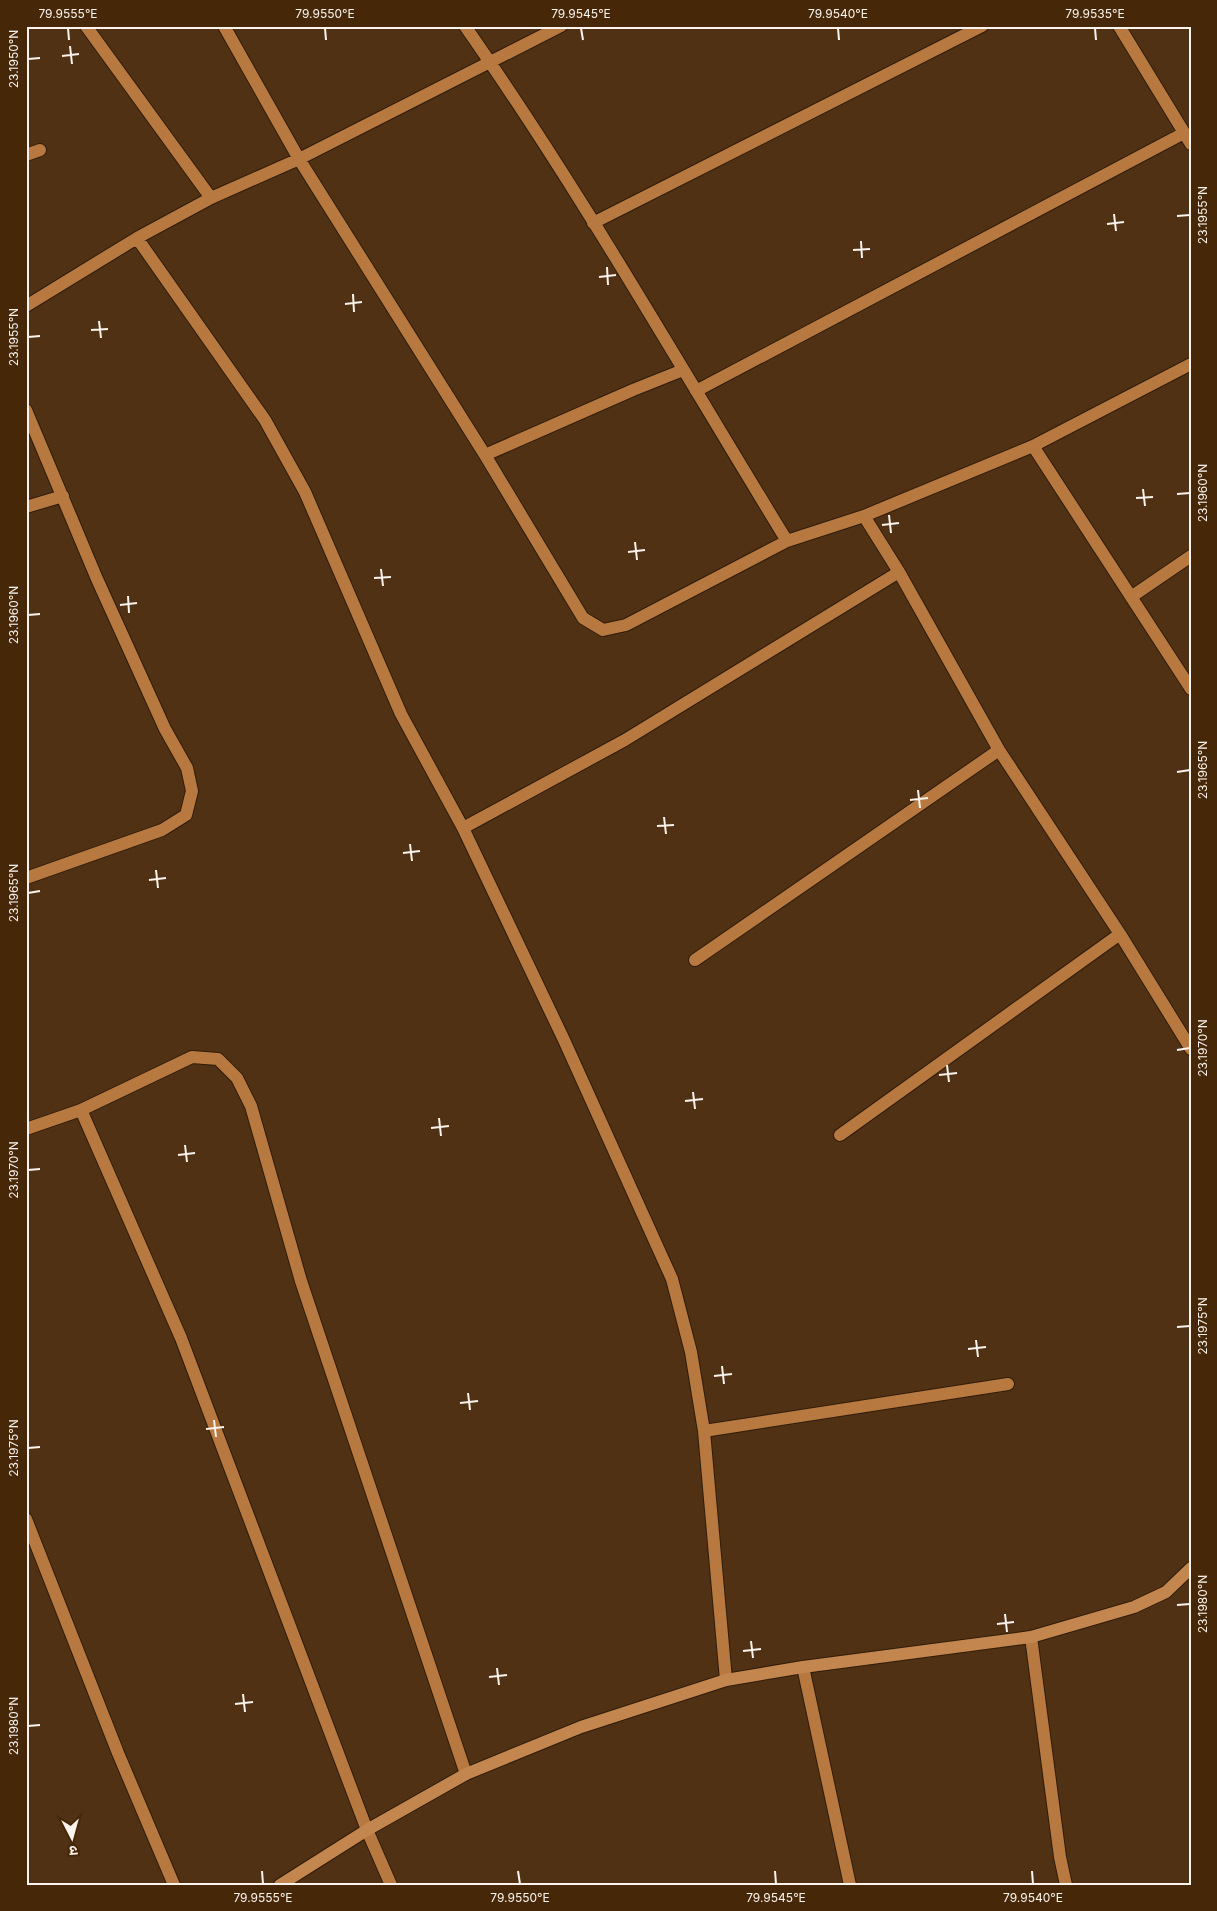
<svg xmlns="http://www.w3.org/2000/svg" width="1217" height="1911" viewBox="0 0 1217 1911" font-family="Inter,'Noto Sans Devanagari',sans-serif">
	<rect width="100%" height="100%" fill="#513113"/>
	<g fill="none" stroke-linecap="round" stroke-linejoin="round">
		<defs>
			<path id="street" d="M86,26L211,198
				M224,26L299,159L485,455L583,618L603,630L626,625L787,541L864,516L1033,446L1191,364
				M465,26C581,192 681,368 787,541
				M1119,26L1191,144
				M26,155L40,150
				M593,223L982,26
				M137,238L265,420L305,492L401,714L463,828L564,1040L672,1279L691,1352L704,1431L726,1680
				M26,306L137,238L211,198L299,159L561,26
				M696,391L1184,133
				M26,410L97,579L165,729L187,768L192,791L186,815L162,830L26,878
				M1033,446L1191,689
				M485,455L633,390L683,370
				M26,507L63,496
				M864,516L899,572L999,750L1120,934L1191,1049
				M1131,597L1191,556
				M463,828L625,740L899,572
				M695,960L999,750
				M81,1110L181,1338L367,1830L391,1885
				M26,1129L81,1110L192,1057L218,1059L237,1078L251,1106L301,1281L466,1774
				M840,1135L1120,934
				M704,1431L1008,1384
				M26,1519L118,1753L174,1885
				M1031,1637L1060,1857L1066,1885
				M803,1667L850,1885"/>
			<path id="secondary" d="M280,1885L367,1830L466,1774L581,1727L726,1680L803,1667L1031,1637L1134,1607L1166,1592L1191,1568"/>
		</defs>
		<use href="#street" stroke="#2f1c0a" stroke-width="14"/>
		<use href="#secondary" stroke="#2f1c0a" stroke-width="14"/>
		<use href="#street" stroke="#b77940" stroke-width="12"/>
		<use href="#secondary" stroke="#c3864e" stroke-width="12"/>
	</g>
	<path fill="none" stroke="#fbf4ee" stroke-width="2" d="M68,28L69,40M325,28L326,40M581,28L583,40M838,28L839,40M1095,28L1096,40M70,46L72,64M62,56L79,54M28,59L40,58M1114,214L1116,231M1177,216L1190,215M1107,224L1124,222M861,241L862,258M853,250L870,249M607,267L608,285M599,277L616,275M353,294L354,312M345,304L362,302M99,321L101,338M91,330L108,329M28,337L40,336M1143,489L1145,506M1177,494L1190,493M1136,498L1153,497M889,515L891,533M882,525L899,523M635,542L637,560M628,552L645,550M381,569L383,586M374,578L391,577M128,596L129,613M120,605L137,603M28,615L40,614M1177,772L1190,770M918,790L920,808M910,800L928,798M664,817L666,834M657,826L674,825M410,844L412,861M403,853L420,851M156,870L158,888M149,880L166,878M28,893L40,891M1177,1050L1190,1048M947,1065L949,1082M939,1075L957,1073M693,1092L695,1109M685,1101L703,1099M439,1118L441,1136M431,1128L449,1126M185,1145L187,1162M178,1155L195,1153M28,1170L40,1169M1177,1327L1190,1326M976,1340L978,1357M968,1349L986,1347M722,1366L724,1384M714,1376L732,1374M468,1393L470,1410M460,1403L478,1401M214,1420L216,1437M206,1429L224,1427M28,1448L40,1447M1177,1605L1190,1604M1005,1614L1007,1632M997,1624L1014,1622M751,1641L753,1658M743,1651L761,1649M497,1668L499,1685M489,1677L507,1675M243,1694L245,1712M235,1704L253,1702M28,1726L40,1725M262,1871L263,1884M518,1871L520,1884M775,1871L776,1884M1032,1871L1033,1884"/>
	<rect width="1217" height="1911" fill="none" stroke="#462707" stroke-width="55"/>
	<g transform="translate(72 1838) rotate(174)" stroke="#462707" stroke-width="4" paint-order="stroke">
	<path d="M0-4L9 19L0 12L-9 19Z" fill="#fbf4ee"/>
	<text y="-8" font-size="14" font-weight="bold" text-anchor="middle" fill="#fbf4ee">उ</text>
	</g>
	<rect x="28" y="28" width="1162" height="1856" fill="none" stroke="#fbf4ee" stroke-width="2"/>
	<g font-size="12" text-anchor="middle" fill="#fbf4ee">
		<text x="68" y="18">79.9555°E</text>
		<text x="325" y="18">79.9550°E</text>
		<text x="581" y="18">79.9545°E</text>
		<text x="838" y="18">79.9540°E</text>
		<text x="1095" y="18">79.9535°E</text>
		<text transform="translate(14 59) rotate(-90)" y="4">23.1950°N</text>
		<text transform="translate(1203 215) rotate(-90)" y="4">23.1955°N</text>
		<text transform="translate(14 337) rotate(-90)" y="4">23.1955°N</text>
		<text transform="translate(1203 493) rotate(-90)" y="4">23.1960°N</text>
		<text transform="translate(14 615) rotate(-90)" y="4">23.1960°N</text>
		<text transform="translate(1203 770) rotate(-90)" y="4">23.1965°N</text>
		<text transform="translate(14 893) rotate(-90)" y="4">23.1965°N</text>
		<text transform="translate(1203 1048) rotate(-90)" y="4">23.1970°N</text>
		<text transform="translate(14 1170) rotate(-90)" y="4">23.1970°N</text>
		<text transform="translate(1203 1326) rotate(-90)" y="4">23.1975°N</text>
		<text transform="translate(14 1448) rotate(-90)" y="4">23.1975°N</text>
		<text transform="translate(1203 1604) rotate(-90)" y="4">23.1980°N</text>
		<text transform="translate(14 1726) rotate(-90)" y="4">23.1980°N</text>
		<text x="263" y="1902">79.9555°E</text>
		<text x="520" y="1902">79.9550°E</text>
		<text x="776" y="1902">79.9545°E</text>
		<text x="1033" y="1902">79.9540°E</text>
	</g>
</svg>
